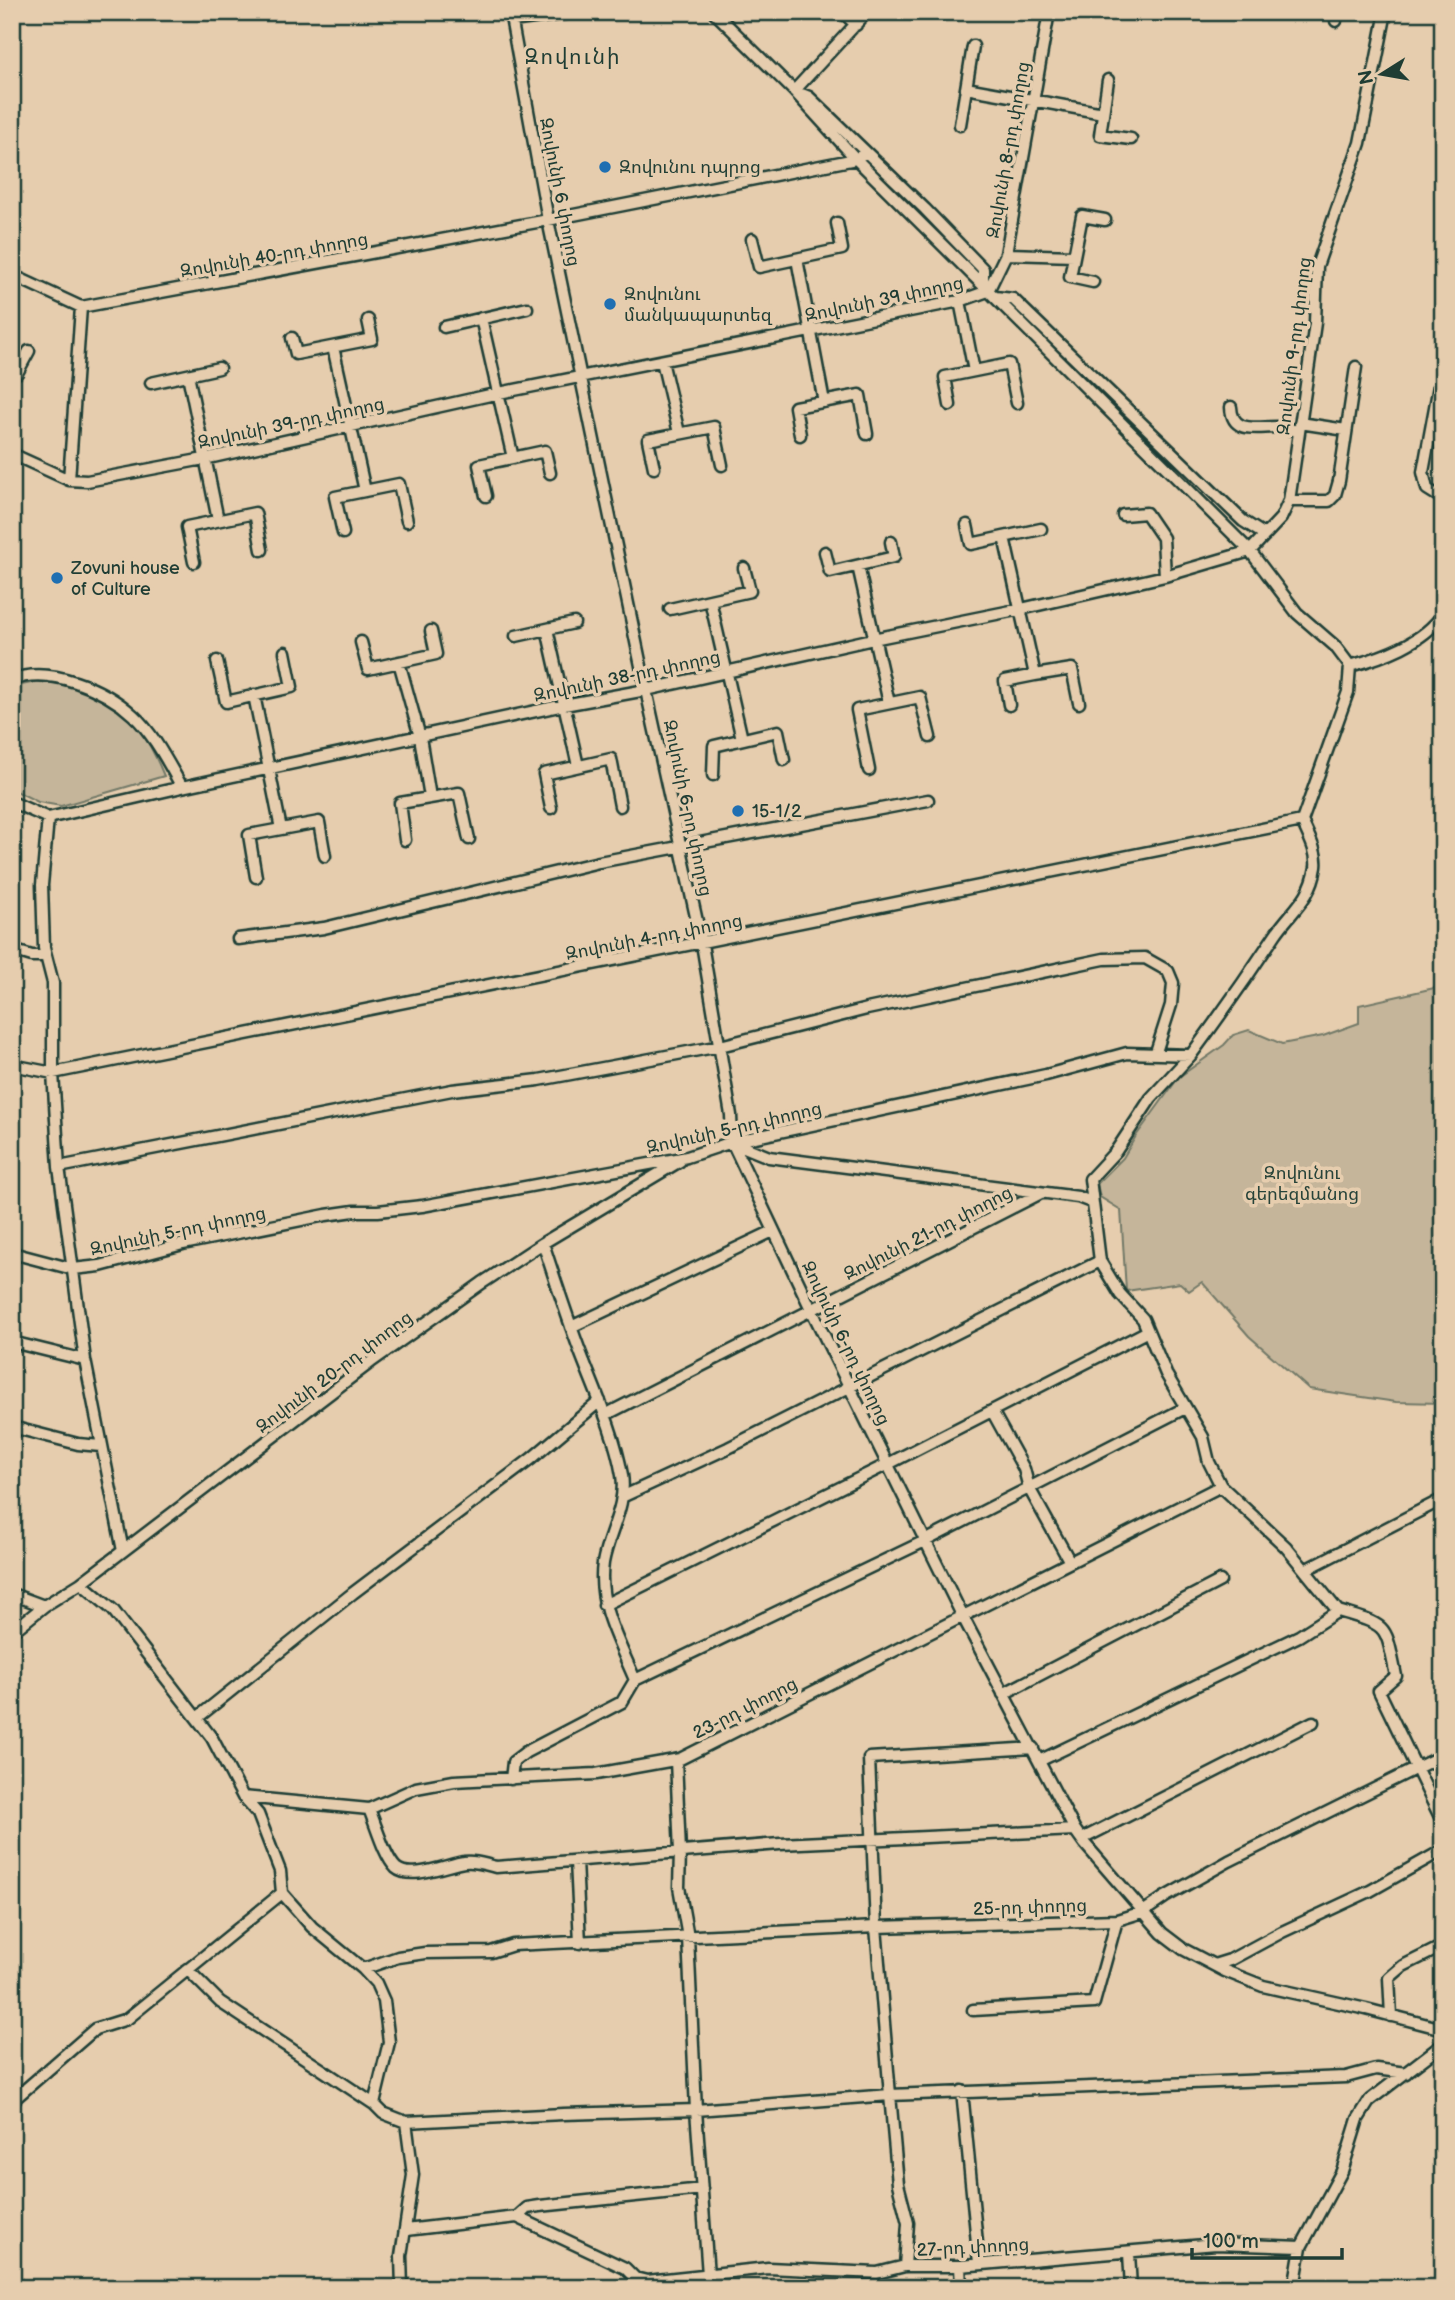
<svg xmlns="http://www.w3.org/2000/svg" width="1455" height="2300" viewBox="0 0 1455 2300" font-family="'Balsamiq Sans','Noto Sans Armenian',sans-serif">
	<rect width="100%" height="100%" fill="#e6cdae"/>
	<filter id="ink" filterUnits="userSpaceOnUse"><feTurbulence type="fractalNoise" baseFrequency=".0143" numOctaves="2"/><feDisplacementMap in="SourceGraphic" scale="14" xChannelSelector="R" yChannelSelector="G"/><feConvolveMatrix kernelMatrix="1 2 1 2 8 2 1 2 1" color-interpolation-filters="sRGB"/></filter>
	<g filter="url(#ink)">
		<path fill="#c5b59a" stroke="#727967" stroke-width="2" d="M36,682C71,681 116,699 138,728C150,743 157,759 164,776L61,806L38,802L12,789V687Z
			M1443,986V1403L1396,1402L1309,1389L1249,1336L1202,1282L1189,1291L1180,1283L1126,1291L1121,1210L1100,1197L1097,1184L1123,1158L1136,1136L1179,1077L1224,1045L1233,1035L1249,1030L1282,1044L1323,1036L1359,1023V1005Z"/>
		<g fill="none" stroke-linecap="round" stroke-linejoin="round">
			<defs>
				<path id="minor" d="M510,12L548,220L646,690L702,944L731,1115L732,1142L812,1311L963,1617L1075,1830L1085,1844L1162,1933L1183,1949L1225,1971L1263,1986L1366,2009L1443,2029
					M714,12L794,91L856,159L1250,551L1297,613L1335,646L1350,666L1348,692L1302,821
					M843,12L856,25
					M867,12L794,91L809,97L925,209L983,269V285
					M512,21L578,12
					M1336,21V12
					M1108,80L1100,135L1131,139
					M966,88L1103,113
					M960,125L973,46
					M752,239L759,267L842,249L837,223
					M1006,254L1074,256
					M797,259L824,402
					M12,275L81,307L548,220L856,159L866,152
					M1093,282L1070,277L1082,216L1105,220
					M995,297L1013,299L1243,521L1265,535
					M960,301L974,371
					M481,318L513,458
					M444,327L527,308
					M292,338L296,354L372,339L368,320
					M333,347L365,491
					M662,361L679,433
					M1443,364L1423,472L1427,489L1443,499
					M12,371L17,373L29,351
					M188,375L218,520
					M151,383L219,368
					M950,405L945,377L1009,364L1017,403
					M1231,407C1232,434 1256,427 1276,427C1283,427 1292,430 1299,431
					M1300,423L1346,430
					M800,435L795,407L860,395L867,434
					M12,454L69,480L87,481L204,459L499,393L960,301L988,291L1006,254L1049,12
					M654,468L648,440L714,427L722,465
					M69,480L81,307
					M486,496L479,465L545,451L550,473
					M1289,501H1329L1335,495L1339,481L1356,367
					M1123,515L1146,513L1163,538L1165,576
					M967,525L971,544L1041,529
					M343,533L335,497L399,484L407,521
					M1004,537L1035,675L1005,681L1009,705
					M825,552L830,572L894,557L891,542
					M194,562L187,527L255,513L262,550
					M858,566L889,703
					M710,600L742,739
					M670,609L750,591L744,568
					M547,629L578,766
					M516,636L574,623
					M361,642L368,669L436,654L431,631
					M217,661L226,702L292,687L285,652
					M399,662L420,737L430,797
					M1350,666C1383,657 1423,643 1443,614
					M1035,675L1072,669L1079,703
					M12,680C49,665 105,689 133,715C154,734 168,763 182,787
					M254,695L281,829
					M869,770L857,710L920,697L930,737
					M713,775L714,746L778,731L784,760
					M12,802L48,818L182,787L564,705L646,690L873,639L1021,609L1165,576L1250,551L1281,518L1289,501L1315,323L1317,266L1360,143L1386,12
					M551,808L544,774L611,759L620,806
					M48,818L42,885L44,948L53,983V1073L59,1167L85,1360L123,1551
					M405,840L400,803L459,793L469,839
					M256,877L249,835L319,822L325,856
					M238,939L324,928L599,862L928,800
					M12,950L32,956H46
					M12,1065L53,1073L1302,821
					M732,1142L769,1157L1078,1197L1091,1202
					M59,1167L452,1090L539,1080L720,1046L867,1009L1104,959L1145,958L1168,971L1173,983L1171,1005L1156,1052
					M12,1253L73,1269L100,1266L183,1244L326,1215L354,1211H378L422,1206L687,1157L732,1142L1046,1075L1127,1053L1191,1055C1220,1016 1248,976 1275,935C1292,910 1311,899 1316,867C1318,852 1308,835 1302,821
					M1100,1261L1090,1179L1116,1151L1151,1098L1191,1055
					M571,1327L773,1231
					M12,1342L85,1360
					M992,1411L1024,1469L1029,1488L1070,1562
					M605,1415L1041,1193
					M12,1427L78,1444L101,1446
					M624,1496L728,1448L1100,1261L1120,1294L1143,1319L1166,1374L1203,1437L1209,1462L1221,1486L1286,1547L1338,1611
					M1305,1570L1443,1499
					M81,1583L113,1610L212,1738L243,1797L258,1814L280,1871L282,1893L312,1927L363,1969L376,1983L384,2001L389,2042L374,2104L383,2113L406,2122
					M12,1594L44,1606
					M604,1605L888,1464L1148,1331
					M12,1632L44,1606L81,1583L371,1362L482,1283L543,1243L680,1161
					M635,1680L927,1540L1185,1408
					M1003,1694L1220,1581
					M197,1718L353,1593L531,1459L600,1401
					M676,1760L680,1852L679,1887L688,1937L696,2110L708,2275
					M1039,1761L1299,1636L1338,1611C1390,1626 1385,1624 1396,1676L1379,1691L1443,1823
					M511,1779L513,1762L526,1752L622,1702L635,1680C619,1641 597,1606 603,1563C608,1533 627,1506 622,1475C615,1434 596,1393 581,1354C567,1317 555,1280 543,1243
					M243,1797L369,1809L416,1788L454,1781L596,1774L680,1759L1221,1486
					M369,1809C376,1825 384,1856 396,1868C411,1881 448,1864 464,1862C476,1860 485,1865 496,1867L780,1844L1075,1830
					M1082,1839L1313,1722
					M576,1861L580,1943
					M1214,1965L1230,1960L1282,1932L1370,1891L1443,1850
					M187,1969L220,2002L374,2104
					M363,1969L398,1957L425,1953L491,1952L513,1945L876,1927L1117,1920L1143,1912L1165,1897L1229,1861L1443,1755
					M973,2010L1094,2003L1117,1920
					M1391,2016L1389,1978L1403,1966L1443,1946
					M962,2091L979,2263
					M12,2101L95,2029L127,2019L282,1893
					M517,2217L625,2268L635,2278L647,2281L768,2268L877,2273L905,2266H960L1216,2244L1301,2247
					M406,2230L517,2217L527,2208L540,2206L702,2189
					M1129,2253L1131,2288
					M905,2266L908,2223L898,2184L890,2095L876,1927L869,1758L1033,1748
					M960,2266L961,2288
					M402,2288L401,2256L413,2175L406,2122L563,2114L696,2110L890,2095L1346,2077L1376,2069L1406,2073
					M1294,2288L1301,2247L1342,2171L1358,2119L1370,2100L1443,2044"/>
			</defs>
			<use href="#minor" stroke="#1f3d34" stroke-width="15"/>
			<use href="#minor" stroke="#e6cdae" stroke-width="10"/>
		</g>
	</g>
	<g fill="#1f6fb2" stroke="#e6cdae" stroke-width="2.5">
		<circle cx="605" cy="167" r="7"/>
		<circle cx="610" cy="304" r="7"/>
		<circle cx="57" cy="578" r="7"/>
		<circle cx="738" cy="811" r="7"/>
	</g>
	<g text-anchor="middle" stroke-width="7" stroke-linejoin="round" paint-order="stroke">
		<g font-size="18" fill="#1f3d34" stroke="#e6cdae">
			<text transform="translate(1008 150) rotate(-80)" y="6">Զովունի 8-րդ փողոց</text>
			<text transform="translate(560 192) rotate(79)" y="6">Զովունի 6 փողոց</text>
			<text transform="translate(274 255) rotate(-10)" y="6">Զովունի 40-րդ փողոց</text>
			<text transform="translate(884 299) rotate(-12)" y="6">Զովունի 39 փողոց</text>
			<text transform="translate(1294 346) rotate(-83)" y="6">Զովունի 9-րդ փողոց</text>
			<text transform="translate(291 423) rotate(-12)" y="6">Զովունի 39-րդ փողոց</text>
			<text transform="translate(627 676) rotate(-12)" y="6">Զովունի 38-րդ փողոց</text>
			<text transform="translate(688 808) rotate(78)" y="6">Զովունի 6-րդ փողոց</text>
			<text transform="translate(654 937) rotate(-11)" y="6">Զովունի 4-րդ փողոց</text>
			<text transform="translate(734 1128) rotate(-13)" y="6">Զովունի 5-րդ փողոց</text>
			<text transform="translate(178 1231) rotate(-12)" y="6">Զովունի 5-րդ փողոց</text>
			<text transform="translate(928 1233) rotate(-27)" y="6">Զովունի 21-րդ փողոց</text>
			<text transform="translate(846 1343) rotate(64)" y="6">Զովունի 6-րդ փողոց</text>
			<text transform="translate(334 1372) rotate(-37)" y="6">Զովունի 20-րդ փողոց</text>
			<text transform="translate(745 1708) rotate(-27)" y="6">23-րդ փողոց</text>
			<text transform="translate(1030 1907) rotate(-2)" y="6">25-րդ փողոց</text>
			<text transform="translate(973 2247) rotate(-3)" y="6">27-րդ փողոց</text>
		</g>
		<g font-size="18" fill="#1f3d34" stroke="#e6cdae" text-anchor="start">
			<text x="619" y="173">Զովունու դպրոց</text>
			<text x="624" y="300">Զովունու<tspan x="624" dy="21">մանկապարտեզ</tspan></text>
			<text x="71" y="574">Zovuni house<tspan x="71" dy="21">of Culture</tspan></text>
			<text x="752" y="817">15-1/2</text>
		</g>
		<g font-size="18" fill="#274339" stroke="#e6cdae">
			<text x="1302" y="1179">Զովունու<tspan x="1302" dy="21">գերեզմանոց</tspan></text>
		</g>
		<g font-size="21" letter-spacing="2" fill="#1f3d34" stroke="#e6cdae">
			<text x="573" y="64">Զովունի</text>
		</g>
	</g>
	<rect width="1455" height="2300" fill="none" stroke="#e6cdae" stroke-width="42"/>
	<rect x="21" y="21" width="1413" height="2258" fill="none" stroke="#1f3d34" stroke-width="2.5" filter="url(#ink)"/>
	<g transform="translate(1382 74) rotate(259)" stroke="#e6cdae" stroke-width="5" paint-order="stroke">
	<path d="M0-5L12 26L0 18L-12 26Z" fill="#1f3d34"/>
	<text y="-10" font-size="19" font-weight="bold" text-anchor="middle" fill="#1f3d34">N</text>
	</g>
	<path d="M1192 2248v10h150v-10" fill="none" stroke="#1f3d34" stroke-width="3.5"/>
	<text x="1203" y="2248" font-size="21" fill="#1f3d34" stroke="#e6cdae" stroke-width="5" paint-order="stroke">100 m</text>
</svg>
